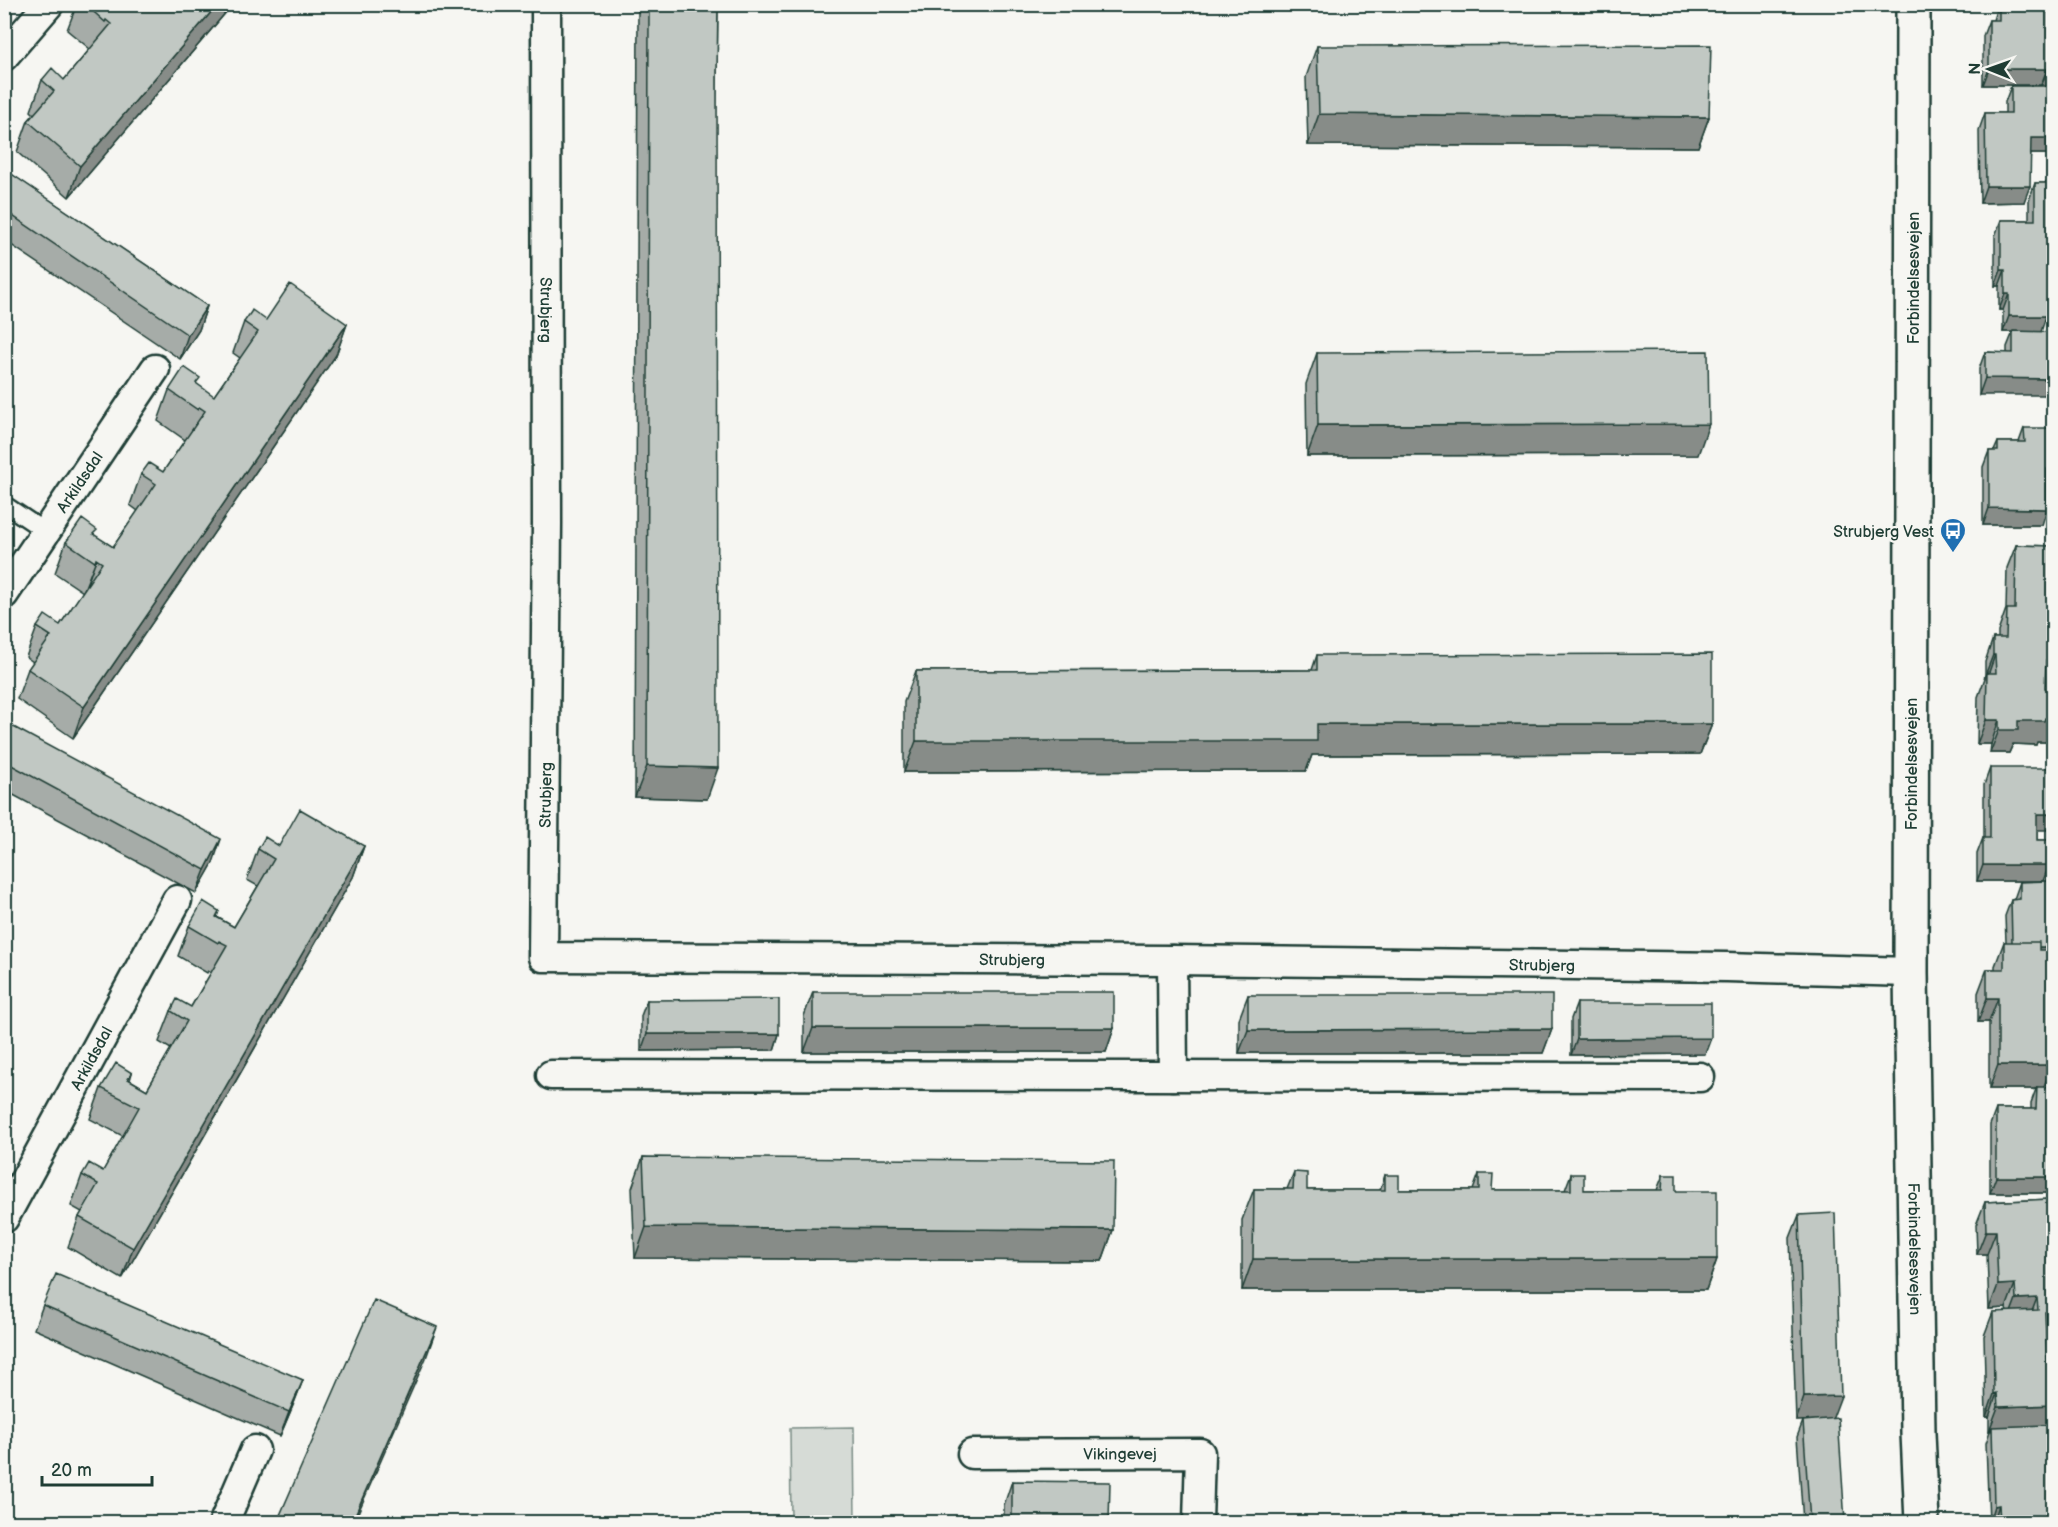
<svg xmlns="http://www.w3.org/2000/svg" width="2058" height="1527" viewBox="0 0 2058 1527" font-family="'Balsamiq Sans',sans-serif">
	<rect width="100%" height="100%" fill="#f6f6f2"/>
	<filter id="ink" filterUnits="userSpaceOnUse"><feTurbulence type="fractalNoise" baseFrequency=".0167" numOctaves="2"/><feDisplacementMap in="SourceGraphic" scale="12" xChannelSelector="R" yChannelSelector="G"/><feConvolveMatrix kernelMatrix="1 2 1 2 8 2 1 2 1" color-interpolation-filters="sRGB"/></filter>
	<g filter="url(#ink)">
		<path fill="#d6dbd6" stroke="#7a8c85" stroke-width="1.5" d="M854,1427L855,1522H791L790,1428Z"/>
		<g fill="none" stroke-linecap="round" stroke-linejoin="round">
			<defs>
				<path id="lane" d="M4,504L46,532"/>
				<g id="street">
					<path id="s1" d="M546,4L547,523L543,957L1172,960L1727,967L1911,972"/>
					<path d="M4,56L49,4"/>
					<path id="s2" d="M4,594L155,369"/>
					<path d="M1172,960L1173,1076"/>
					<path d="M551,1075L1700,1077"/>
					<path id="s3" d="M4,1218L177,900"/>
					<path id="s4" d="M972,1454L1200,1453L1198,1522"/>
					<path d="M224,1522L255,1450"/>
				</g>
				<g id="secondary">
					<path id="s5" d="M1913,4L1911,972L1918,1433L1922,1522"/>
				</g>
			</defs>
			<use href="#lane" stroke="#1f3d34" stroke-width="20"/>
			<use href="#street" stroke="#1f3d34" stroke-width="33"/>
			<use href="#secondary" stroke="#1f3d34" stroke-width="38"/>
			<use href="#lane" stroke="#f6f6f2" stroke-width="15"/>
			<use href="#street" stroke="#f6f6f2" stroke-width="28"/>
			<use href="#secondary" stroke="#f6f6f2" stroke-width="33"/>
		</g>
		<path fill="#a6aca8" stroke="#1f3d34" stroke-width="1.5" d="M77,4H123L126,7L233,4L69,197L17,152L28,121L34,114L31,111L42,80H64L90,49L67,30Z
			M638,4H718L707,799L635,797Z
			M1998,4H2054L2051,87V101H2054V154H2031L2024,202L1980,203L1979,130L1985,113H2005V102L2011,86H2041V85H1983V36L1989,20H1993Z
			M1317,46L1709,117L1698,147L1308,145L1306,77Z
			M4,169L207,306L199,330L180,359L4,240Z
			M2035,183H2054V307H2047L2046,316L1979,395V369L1985,352L2007,353V347L2013,332H2003V310H1999V286H1995V236L2001,220H2029V200Z
			M266,320L347,324L336,355L73,738L17,699L28,669L33,662L26,657L37,627L60,625L83,592L55,573L66,542L95,536L113,547L138,511L130,505L141,474L163,472L185,440L158,421L169,390L214,396L240,358L233,353L244,322Z
			M1317,353L1698,455L1307,456L1306,384Z
			M2024,428L2054,485H2047L2042,525H1983V467L1989,451H1994L1998,442H2019Z
			M2016,545L2054,546V633H2047V638H2054V684H2045V688L2051,742H2037L2036,745L2013,744L2009,753H1990L1991,744H1977L1978,697L1985,678V662L1993,638H1998V632L2006,609L2007,568Z
			M1317,655L1712,724L1700,754L1312,755L1306,771L904,772V702L916,671L1312,670Z
			M4,731L213,863L196,893L4,790Z
			M1990,768L2037,830V840H2054V1193H1990V1125L1996,1109H2031V1103L2036,1089H1989V1022H1978V993L1987,969H1995V966L2004,942H2006L2005,916L2011,900L2014,899L2020,882L2043,881H1977V854L1983,838H1984V785Z
			M279,846H364L353,877L122,1279L68,1247L79,1217L82,1212L71,1206L82,1175L103,1171L123,1136L90,1119L101,1088L132,1073L130,1080L147,1090L171,1049L159,1042L171,1011L191,1007L211,973L208,971L207,973L178,956L189,926L219,911L217,917L234,927L258,886L247,880L258,849Z
			M813,992L1114,1028L1106,1052H804V1016Z
			M1248,995L1552,1029L1543,1053H1239V1019Z
			M647,1000L779,1034L774,1050L641,1051V1016Z
			M1577,1003L1705,1054L1571,1055V1019Z
			M643,1157L1113,1230L1102,1261L635,1258L632,1188Z
			M1294,1172L1307,1190H1380L1385,1175L1399,1190H1473L1479,1174L1492,1190H1565L1571,1174L1584,1190H1657L1663,1175L1676,1191L1717,1259L1706,1290H1242V1220L1254,1189H1287Z
			M2050,1199L2054,1335L2046,1336L2051,1503L2054,1522H1994V1521L1989,1522L1986,1443L1990,1431H1989V1417H1986L1984,1336L1993,1312H2007L2006,1308L1989,1309L1987,1254H1977L1976,1225L1985,1202Z
			M1799,1215L1832,1419L1845,1522H1803L1797,1437L1803,1421L1806,1420L1796,1421L1790,1238Z
			M43,1305L303,1380L294,1403L280,1436L34,1329Z
			M1012,1481L1109,1522H1004V1505Z"/>
		<path fill="#878c88" stroke="#1f3d34" stroke-width="1.5" d="M218,4H233L69,197L80,166Z
			M1989,69H2047L2041,85H1983Z
			M2047,71H2054V87H2041Z
			M1319,114L1709,117L1698,147L1308,145Z
			M2031,138H2054V154H2025Z
			M1986,186H2030L2024,202L1980,203Z
			M2001,270H2005L1999,286H1995Z
			M2050,291H2054V307H2045L2047,294Z
			M2005,294H2009L2003,310H1999Z
			M207,306L199,330L180,359L188,335Z
			M2009,316H2046L2041,332H2003Z
			M347,324L336,355L73,738L84,707Z
			M1985,378L2054,379V395H1979Z
			M1709,424L1698,455L1307,456L1318,425Z
			M2047,469H2054V485H2042Z
			M1989,508L2047,509L2042,525H1983Z
			M96,559L85,590L83,592L95,562Z
			M2047,609H2054V633H2038Z
			M1993,655H1995L1987,678V673L1984,678Z
			M2046,660H2054V684H2037Z
			M2045,718H2054V734L2051,742H2037L2036,745L2013,744L2009,753H1990L1999,730L2018,721Z
			M1986,720H1999L1991,744H1977Z
			M1317,724H1712L1700,754L1312,755L1306,771L904,772L916,741Z
			M647,766L718,768L707,799L635,797Z
			M2037,814H2054V830H2031Z
			M221,839L213,863L196,893L205,870Z
			M364,846L353,877L122,1279L133,1248Z
			M1983,865H2054V876L2048,868L2043,881H1977Z
			M2054,947V963L2012,948Z
			M1987,998H1998L1989,1022H1978Z
			M813,1028H1114L1106,1052H804Z
			M1552,1029L1543,1053H1239L1248,1030Z
			M647,1034H779L774,1050L641,1051Z
			M1711,1038L1705,1054L1571,1055L1577,1039Z
			M1998,1065H2052L2043,1089L2037,1087L2036,1089H1989Z
			M2052,1074H2054V1098H2043Z
			M1996,1177H2054V1193H1990Z
			M646,1227L1113,1230L1102,1261L635,1258Z
			M1986,1231H1996L1987,1254H1977Z
			M1253,1259H1717L1706,1290H1242Z
			M2015,1284L2006,1308L1989,1309L1998,1285Z
			M2037,1298L2028,1322L2007,1323L2016,1299Z
			M2045,1312H2054V1335L2037,1336Z
			M437,1327L426,1358L354,1522H352Z
			M303,1380L294,1403L280,1436L289,1412Z
			M1997,1393L1989,1417H1986L1994,1394Z
			M1841,1396L1832,1420L1796,1421L1804,1397Z
			M2054,1405V1428L1992,1431V1427L1990,1431H1989L1998,1407Z
			M1999,1505L1994,1521L1989,1522L1994,1506Z"/>
		<path fill="#c1c8c3" stroke="#1f3d34" stroke-width="1.5" d="M85,4H123L126,7L128,4H218L80,166L28,121L54,91L42,80L52,68L64,80L111,24L106,20L105,22Z
			M649,4H718L717,73L718,768L647,766Z
			M1999,4H2054V71H2047V69H1989V20H1999Z
			M1711,45L1709,117L1319,114L1317,46Z
			M2011,86H2050L2051,101H2054V138H2031L2030,186H1986L1985,113H2011Z
			M4,169L207,306L188,335L4,210Z
			M2035,183H2054V291H2050V294H2047L2046,316H2009V294H2005V270H2001V220H2035Z
			M290,284L347,324L84,707L28,669L51,636L37,627L45,615L60,625L102,563L96,559L95,562L66,542L82,519L97,530L93,534L113,547L156,484L141,474L149,463L163,472L205,411L199,407L198,410L169,390L184,367L200,378L196,383L214,396L258,332L244,322L251,312L252,310L266,320Z
			M2013,331L2054,332V379L1985,378V352L2013,353Z
			M1708,351L1709,424L1318,425L1317,353Z
			M2024,428H2054V469H2047V509L1989,508V451H1998V442H2025Z
			M2016,545L2054,546V609H2047V638H2054V660H2046L2045,688H2054V718H2045L2044,721H2018V730H1999V720H1986L1987,673H1996L1995,655H1993V638H2006L2007,609H2015Z
			M1712,654V724H1317V741H916V671L1317,670V655Z
			M8,724L221,839L205,870L4,761V731Z
			M1990,768H2054V814H2037V840H2054V865H1983V838H1990Z
			M300,809L364,846L133,1248L79,1217L98,1184L82,1175L89,1163L103,1171L139,1107L101,1088L116,1063L132,1073L128,1079L147,1090L187,1021L171,1011L177,999L191,1007L227,945L219,941L218,943L189,926L203,901L219,911L216,917L234,927L274,859L258,849L265,837L279,846Z
			M2048,868H2054V947H2039V942H2012L2011,900L2020,899V882L2048,881Z
			M2004,942H2039V950H2054V1074H2052V1065H1998V998H1987V969H2004Z
			M813,992H1114V1028H813Z
			M1248,995H1552V1029L1248,1030Z
			M779,999V1034H647V1000Z
			M1577,1003H1711V1038L1577,1039Z
			M2037,1087H2054V1177H1996V1109H2036Z
			M643,1157L1114,1161L1113,1230L646,1227Z
			M1294,1172L1307,1173V1190H1385V1175H1399V1190H1479V1174H1493L1492,1190H1571V1174H1584V1190H1662L1663,1175H1676V1191H1717V1259H1253L1254,1189H1293Z
			M2050,1199L2053,1278H2054V1312H2045L2048,1379H2054V1405L1998,1407L1997,1393L1994,1394L1993,1312L2038,1310L2037,1298L2016,1299L2015,1284L1998,1285L1996,1231H1986L1985,1202Z
			M1835,1213L1841,1396L1804,1397L1799,1215Z
			M56,1274L303,1380L289,1412L43,1305Z
			M374,1300L437,1327L352,1522H277Z
			M1838,1418L1845,1522H1810L1803,1421Z
			M2048,1425L2051,1503H2054V1522H2000L1999,1505L1994,1506L1992,1427Z
			M1012,1481L1110,1482L1109,1522H1012Z"/>
	</g>
	<defs>
		<symbol id="bus-pin" viewBox="-11 -11 22 30"><path d="M0 17L-7.5 6A9.5 9.5 0 1 1 7.5 6Z" fill="#1f6fb2" stroke="#f6f6f2"/><path d="M-5-6H5V4H4V6H2V4H-2V6H-4V4H-5ZM-3.5-4V0h7V-4ZM-3.5 1.2v1.5H-2V1.2ZM2 1.2v1.5H3.5V1.2Z" fill="#fff"/></symbol>
	</defs>
	<g fill-rule="evenodd">
		<use href="#bus-pin" x="1938" y="516" width="30" height="40"/>
	</g>
	<g text-anchor="middle" stroke-width="4.5" stroke-linejoin="round" paint-order="stroke">
		<g font-size="16" fill="#1f3d34" stroke="#f6f6f2">
			<text transform="translate(1913 278) rotate(-90)" y="6">Forbindelsesvejen</text>
			<text dy="6" stroke="none"><textPath href="#s1" startOffset="306">Strubjerg</textPath></text>
			<text dy="6" stroke="none"><textPath href="#s2" startOffset="135">Arkildsdal</textPath></text>
			<text transform="translate(1911 764) rotate(-90)" y="6">Forbindelsesvejen</text>
			<text transform="translate(545 795) rotate(-89)" y="6">Strubjerg</text>
			<text dy="6" stroke="none"><textPath href="#s1" startOffset="1422">Strubjerg</textPath></text>
			<text dy="6" stroke="none"><textPath href="#s1" startOffset="1952">Strubjerg</textPath></text>
			<text dy="6" stroke="none"><textPath href="#s3" startOffset="182">Arkildsdal</textPath></text>
			<text dy="6" stroke="none"><textPath href="#s5" startOffset="1245">Forbindelsesvejen</textPath></text>
			<text dy="6" stroke="none"><textPath href="#s4" startOffset="148">Vikingevej</textPath></text>
		</g>
		<g font-size="16" fill="#1f3d34" stroke="#f6f6f2" text-anchor="end">
			<text x="1934" y="537">Strubjerg Vest</text>
		</g>
	</g>
	<rect width="2058" height="1527" fill="none" stroke="#f6f6f2" stroke-width="24"/>
	<rect x="12" y="12" width="2034" height="1503" fill="none" stroke="#1f3d34" stroke-width="2" filter="url(#ink)"/>
	<g transform="translate(1989 69) rotate(271)" stroke="#f6f6f2" stroke-width="4.5" paint-order="stroke">
	<path d="M0-4.5L10 22L0 15L-10 22Z" fill="#1f3d34"/>
	<text y="-9" font-size="16" font-weight="bold" text-anchor="middle" fill="#1f3d34">N</text>
	</g>
	<path d="M42 1476v9h110v-9" fill="none" stroke="#1f3d34" stroke-width="3"/>
	<text x="51" y="1476" font-size="18" fill="#1f3d34" stroke="#f6f6f2" stroke-width="4.5" paint-order="stroke">20 m</text>
</svg>
